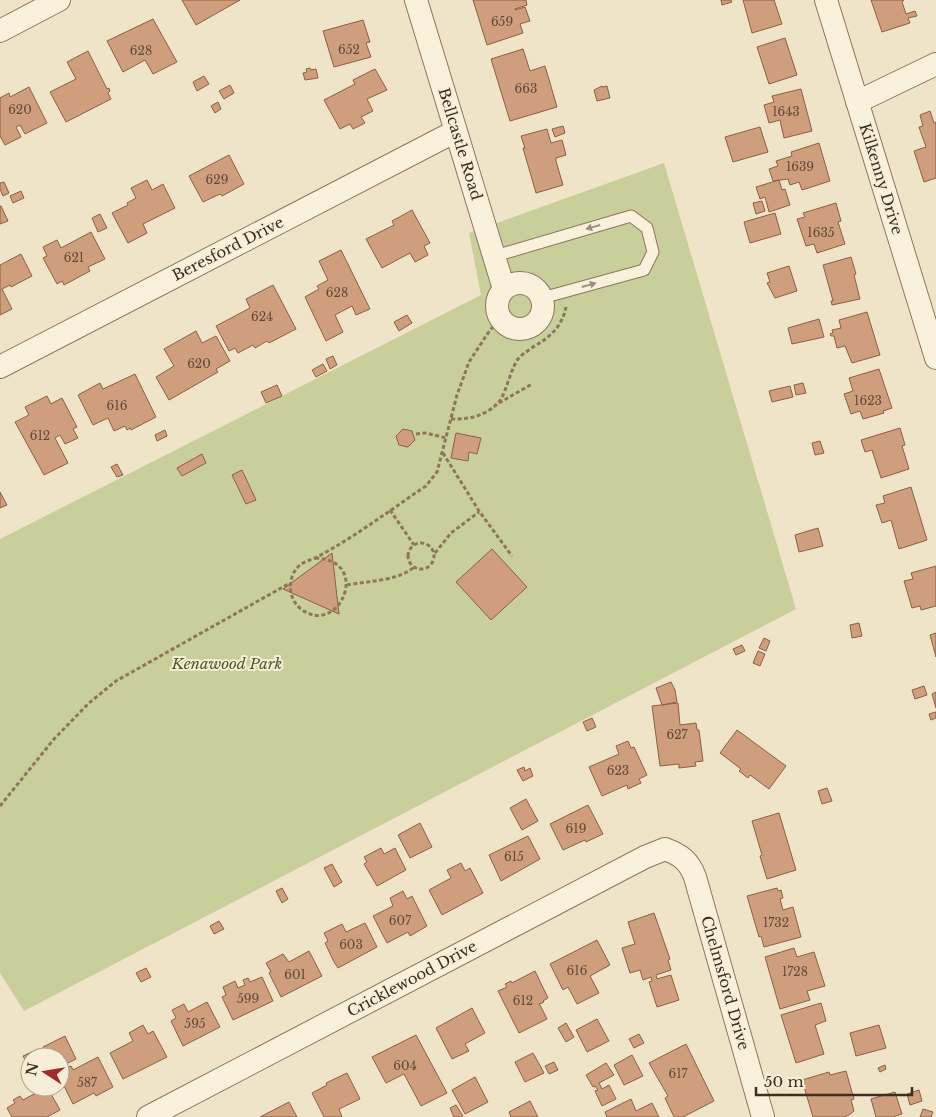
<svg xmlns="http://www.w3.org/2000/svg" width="936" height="1117" viewBox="0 0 936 1117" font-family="'Libre Baskerville',serif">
	<rect width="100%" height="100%" fill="#f0e4c8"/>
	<path fill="#c9cf9b" d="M664,163L796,609L24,1011L0,973V539L481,295L469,233Z"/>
	<path fill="#cf9f7d" stroke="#8d5f41" d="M182,0H240L196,25Z
		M473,0H526L527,5L515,9V10L525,7L530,21L520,24L523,33L487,45Z
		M721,0H731L732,2L722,5Z
		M743,0H774L782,24L752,33Z
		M871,0H904L902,2L906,14L915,11L917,16L908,18L910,23L882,32Z
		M153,19L177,62L153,74L145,60L123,72L107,41Z
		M363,20L370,42L366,43L371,57L334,67L323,31Z
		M785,38L797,75L769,84L757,47Z
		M523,49L530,71L545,66L557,107L510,121L491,59Z
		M88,51L107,89L109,88L110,91L108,93L111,99L66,122L50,92L76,79L67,62Z
		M310,68L311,70L316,69L318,78L305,80L303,73L307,72L306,69Z
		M375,69L387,90L367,99L373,111L361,117L365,123L353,129L350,124L340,129L324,100L355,84L353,80Z
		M204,76L209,84L197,91L193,82Z
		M230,85L234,93L224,99L219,91Z
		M602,86V87L607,86L610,98L597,101L594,90Z
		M29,87L47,123L25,134L20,125L16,127L21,137L5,145L0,136V98L9,93L10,97Z
		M801,89L812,131L784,138L780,120L769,123L764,105L774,102L772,96Z
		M218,102L221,109L215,113L211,106Z
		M930,111L934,123L936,122V178L924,182L914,151L926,147L919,127L923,126L920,115Z
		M563,126L565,133L555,137L552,129Z
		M760,127L768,152L733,162L725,137Z
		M547,129L551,143L562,140L566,155L556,158V161L563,185L536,193L523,148H525L521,136Z
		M819,143L830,181L802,190L799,182L790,185L788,179L773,181L769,169L778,166L776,161L792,156L791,152Z
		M229,155L244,184L222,196L220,194L203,202L189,176Z
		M147,180L152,190L163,184L175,208L143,224L147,233L128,243L112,213L128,205L127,203L136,198L131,188Z
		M779,180L782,190L785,189L790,205L769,212L765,197L760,199L756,187Z
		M4,182L9,193L3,196L0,189V183Z
		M21,191L24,198L13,203L10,196Z
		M762,201L765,211L756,214L753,203Z
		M836,203L841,221L838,222L845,244L817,253L814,244L806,246L797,219L805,217L803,213Z
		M0,206H1L8,221L0,224Z
		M412,210L430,243L424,246L428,255L415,262L410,253L382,268L366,239L394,225L392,221Z
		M775,213L781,234L750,243L744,222Z
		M100,214L107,228L98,232L92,218Z
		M91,232L105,259L88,267L90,271L64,285L62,281L57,284L43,258L47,256L43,247L57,240L61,248Z
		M341,250L370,309L356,315L352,306L335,315L343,332L326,341L305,297L319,289L317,286L328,280L319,261Z
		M21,254L32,276L11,287L10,285L2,289L12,309L0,315V265Z
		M851,257L856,274L854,275L860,299L832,305L831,301H833L823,265Z
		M789,266L797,291L775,298L767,283L770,282L767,273Z
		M273,285L296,329L269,343L267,341L255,348L253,345L238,353L235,348L229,351L216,326L250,308L246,299Z
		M867,312L880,355L852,363L845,346L837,348L834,336H831L830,334L833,333L832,330L841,328L839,320Z
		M407,315L412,323L399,331L394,322Z
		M819,319L824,337L792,344L788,328Z
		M196,331L202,343L216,336L230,361L216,369L218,372L169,400L156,377L174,366L164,349Z
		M333,356L337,365L330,369L326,359Z
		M323,364L327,371L316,377L312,370Z
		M879,369L892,408L883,411L884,413L863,419L860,411L851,414L844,394L853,391L849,378Z
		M135,374L156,417L131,430L130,428L127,430L125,426L114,431L108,418L93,425L78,395L100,383L103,389Z
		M803,383L806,393L796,395L794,385Z
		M277,385L282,396L266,403L261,392Z
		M790,386L793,397L772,402L769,391Z
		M47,396L51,404L62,398L77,427L73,429L78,438L65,444L60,435L55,438L68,463L44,475L15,422L29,415L25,407Z
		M900,428L905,445L902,446L909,469L881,478L872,450L865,452L861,440Z
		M403,429L412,431L415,440L408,447L399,445L396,436Z
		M165,430L167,436L157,441L155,435Z
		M456,433L481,438L477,454L469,452L468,461L451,458Z
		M820,441L824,453L815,455L812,443Z
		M202,454L206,463L182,476L177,468Z
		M117,464L123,475L117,477L111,467Z
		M242,470L256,500L246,504L232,475Z
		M911,487L927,540L899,549L891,520L882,523L876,505L885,503L883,496Z
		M0,492L7,505L0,508Z
		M818,528L823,546L799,552L795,535Z
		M492,549L527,587L491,620L456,582Z
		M332,553L339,614L283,589Z
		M936,566V606L921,610L920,606L912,608L904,581L913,579L911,573Z
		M859,623L862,636L852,638L850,625Z
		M936,633V657L930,635Z
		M764,638L770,641L766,651L759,648Z
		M742,645L745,651L736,655L733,649Z
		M758,651L765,654L760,666L753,663Z
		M671,682L675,690L677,702L662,705L656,688Z
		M924,686L927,695L915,699L912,690Z
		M936,692V708L932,694Z
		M678,703L680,725L696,723L697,730H699L703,761L695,762L696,766L679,768V764L660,766L652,706Z
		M936,712V718L931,720L929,714Z
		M592,718L596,727L587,731L583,722Z
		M737,730L786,766L769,789L750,775L748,778L739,771L741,769L720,753Z
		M628,741L631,748L634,747L647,775L639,779L641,783L628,789L627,785L602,796L589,767L619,754L616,746Z
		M524,767L525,771L530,768L533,776L523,781L517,770Z
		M827,788L832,801L822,804L818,791Z
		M526,799L538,821L522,830L510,808Z
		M588,805L603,834L586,842L585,840L563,850L550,824Z
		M779,813L796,870L767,879L760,856L762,855L752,821Z
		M420,823L432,847L410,858L398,835Z
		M528,836L540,859L501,881L489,855Z
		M381,848L384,854L395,848L406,870L377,886L364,864L367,862L364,857Z
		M461,863L465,871L470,868L483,893L442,915L429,890L451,878L447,870Z
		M332,864L342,882L334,887L324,868Z
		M282,888L288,899L282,903L276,891Z
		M777,888L778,891L781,890L783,898L780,899L783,910L793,907L801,937L764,947L761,936L759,937L747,896Z
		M403,891L407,899L412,896L427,926L410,936L408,932L387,943L373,916L393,906L390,898Z
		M654,913L670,959L668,960L671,970L656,975L657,979L671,975L679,1000L657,1007L649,982L652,981L651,977L643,980L640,970L630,973L622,948L635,944L628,922Z
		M219,921L224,929L214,934L210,926Z
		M365,923L377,947L338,968L334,962L325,943L328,941L324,933L342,924L346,932Z
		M597,940L610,965L590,976L599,993L577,1004L568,987L563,990L550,964Z
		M794,948L797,957L814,952L825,986L807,991L810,1000L780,1009L765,957Z
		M309,951L322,976L281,997L269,973L271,972L266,963L283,954L289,962Z
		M146,968L151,977L141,982L136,973Z
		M535,971L548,998L543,1001L544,1002L540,1004L539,1003L547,1019L519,1033L498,991L507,987L505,984L511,981L512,983Z
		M262,977L273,1001L233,1020L222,997L226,995L223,987L235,981L238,988L245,985L243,980L248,978L250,982Z
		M207,1002L220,1027L183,1046L171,1021L176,1018L172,1010L184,1004L188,1012Z
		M821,1003L826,1021L815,1025L824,1054L796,1063L781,1015Z
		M472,1008L485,1033L465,1044L469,1051L452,1059L436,1028Z
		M597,1019L609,1041L587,1052L576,1030Z
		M566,1023L574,1037L566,1042L558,1028Z
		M143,1025L148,1034L153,1031L167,1057L123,1079L110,1053L133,1041L129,1033Z
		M879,1025L886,1048L856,1056L850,1033Z
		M639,1034L644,1043L634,1048L629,1039Z
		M416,1035L447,1093L421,1106L404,1074L386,1083L372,1057Z
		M65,1036L76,1059L60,1067V1057H48L43,1047Z
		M686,1044L714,1101L683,1117H674L665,1098L668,1096L649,1063Z
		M38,1049L42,1057H30V1070L23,1056Z
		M533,1053L544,1073L525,1082L515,1062Z
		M632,1055L643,1076L624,1085L614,1065Z
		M98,1057L113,1087L96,1096L94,1093L73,1104L60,1078L67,1074L64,1069L71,1066L73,1070Z
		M554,1062L558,1070L549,1074L545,1066Z
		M606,1063L614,1075L599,1083L602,1089L609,1085L616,1099L602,1106L595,1091L598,1090L595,1086L593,1087L586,1075Z
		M885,1065L886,1069L880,1072L878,1068Z
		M846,1071L854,1099L851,1100L854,1111L849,1115L844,1117H813L802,1080L829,1072L830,1075Z
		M347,1073L360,1099L339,1109L342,1117H324L312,1093L327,1085L326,1083Z
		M475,1077L488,1102L465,1114L452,1090Z
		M47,1087L60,1110L47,1117H12L7,1108L15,1103L13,1100L20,1096L23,1100Z
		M919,1090L922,1101L910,1105L907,1094Z
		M895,1092L902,1114L893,1117H876L871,1099Z
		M631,1099L636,1111L652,1103L659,1117H607L605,1112Z
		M530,1101L538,1117H511L509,1112Z
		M289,1102L297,1117H260Z
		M456,1105L463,1116L461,1117H454L450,1108Z
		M923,1109L933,1112L931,1117H920Z"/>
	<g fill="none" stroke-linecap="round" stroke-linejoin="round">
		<defs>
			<path id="service" d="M495,256L631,216L647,228L653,252L644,270L542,298"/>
			<path id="minor" d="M416,0L504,289
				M826,0L936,358
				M0,31L59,0
				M857,102L936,64
				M497 306a23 23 0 1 1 46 0a23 23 0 1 1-46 0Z
				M0,367L456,131
				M148,1117L645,857L665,849C681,855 689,861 695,877L763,1117"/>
		</defs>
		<use href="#service" stroke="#8d765c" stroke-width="13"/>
		<use href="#minor" stroke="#8d765c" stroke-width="24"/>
		<path stroke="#8d765c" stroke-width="3" stroke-dasharray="4 2.5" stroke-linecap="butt" d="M499,403L532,384
			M451,419C469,419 483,417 497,404C505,398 510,370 518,359C522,354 528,351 533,347C550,337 562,327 566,307
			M416,434L426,433L446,438
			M443,453L479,511L512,556
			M390,510L414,545
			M408 556a13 13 0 1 1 26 0a13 13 0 1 1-26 0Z
			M435,553L451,533L479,512
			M315,558C373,560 339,638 301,609C287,598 287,576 300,565C305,561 311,560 317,557C355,537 390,510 426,486L437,472L457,395L469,362L488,333L500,318
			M347,585C367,581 399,581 414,567
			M0,806L54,739L89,703L116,681L290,583"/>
		<use href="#service" stroke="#faf1dc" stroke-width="11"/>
		<use href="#minor" stroke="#faf1dc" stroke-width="22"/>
	</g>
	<defs><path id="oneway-solid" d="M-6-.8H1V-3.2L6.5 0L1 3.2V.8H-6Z" transform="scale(1.25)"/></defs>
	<g fill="#9c907e">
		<use href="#oneway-solid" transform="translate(593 227) rotate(164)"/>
		<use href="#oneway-solid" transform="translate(589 285) rotate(-16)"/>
	</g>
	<g text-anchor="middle" stroke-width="4" stroke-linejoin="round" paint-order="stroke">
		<g font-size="12" fill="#624a37">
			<text x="502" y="26">659</text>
			<text x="349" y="54">652</text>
			<text x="141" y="55">628</text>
			<text x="526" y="93">663</text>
			<text x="20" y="114">620</text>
			<text x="786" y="116">1643</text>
			<text x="800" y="171">1639</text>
			<text x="217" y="184">629</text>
			<text x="821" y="237">1635</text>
			<text x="74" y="262">621</text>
			<text x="337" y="297">628</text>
			<text x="262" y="321">624</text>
			<text x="199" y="368">620</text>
			<text x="868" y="405">1623</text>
			<text x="117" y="410">616</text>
			<text x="40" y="440">612</text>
			<text x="677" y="739">627</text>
			<text x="618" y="775">623</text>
			<text x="576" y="833">619</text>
			<text x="514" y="861">615</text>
			<text x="400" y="925">607</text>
			<text x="776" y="927">1732</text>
			<text x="351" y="949">603</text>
			<text x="577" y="975">616</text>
			<text x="795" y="976">1728</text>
			<text x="295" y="979">601</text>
			<text x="248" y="1003">599</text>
			<text x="523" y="1005">612</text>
			<text x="195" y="1028">595</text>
			<text x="405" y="1070">604</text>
			<text x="678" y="1078">617</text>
			<text x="87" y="1087">587</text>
		</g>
		<g font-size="15" fill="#3d2e20" stroke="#f7eed8">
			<text transform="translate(460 144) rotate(73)" y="5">Bellcastle Road</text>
			<text transform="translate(881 179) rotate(73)" y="5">Kilkenny Drive</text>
			<text transform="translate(228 249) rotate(-27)" y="5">Beresford Drive</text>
			<text transform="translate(412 979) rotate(-28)" y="5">Cricklewood Drive</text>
			<text transform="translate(725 983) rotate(74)" y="5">Chelmsford Drive</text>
		</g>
		<g font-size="15" font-style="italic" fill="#4d5a26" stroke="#f7eed8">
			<text x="227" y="669">Kenawood Park</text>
		</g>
	</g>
	<g transform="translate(45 1072) rotate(282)"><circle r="24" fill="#f7eed8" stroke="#ada18e"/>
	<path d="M0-4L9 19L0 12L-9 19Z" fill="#9e2a2b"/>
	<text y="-8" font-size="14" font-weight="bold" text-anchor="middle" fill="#3d2e20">N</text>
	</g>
	<path d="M756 1087v8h156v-8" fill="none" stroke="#3d2e20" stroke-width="2.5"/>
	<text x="764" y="1087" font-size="15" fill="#3d2e20" stroke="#f7eed8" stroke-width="4" paint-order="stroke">50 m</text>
</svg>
